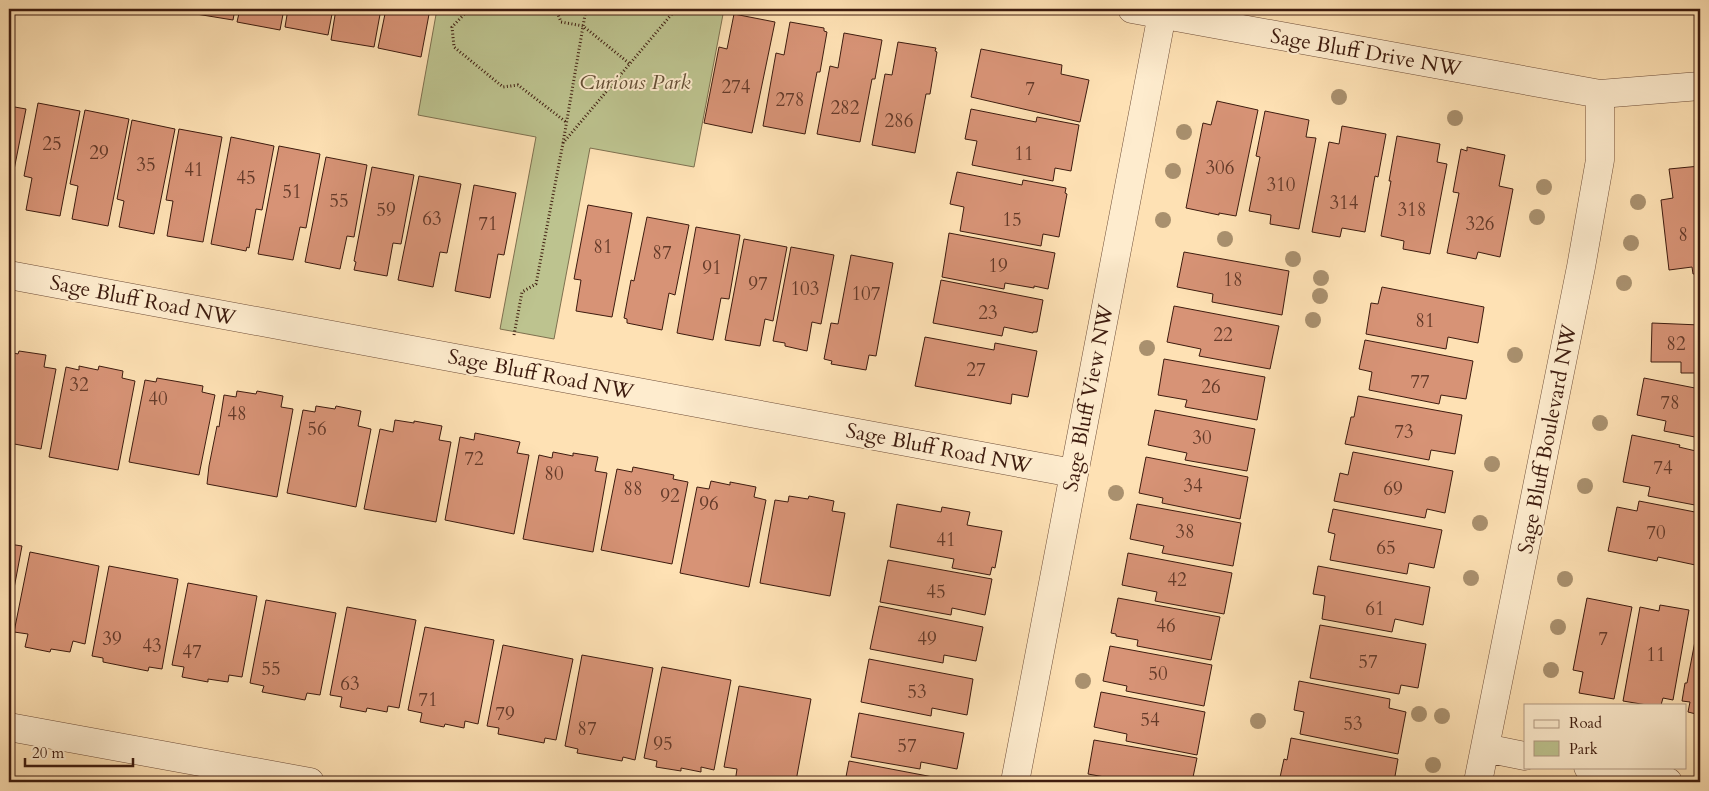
<svg xmlns="http://www.w3.org/2000/svg" width="1709" height="791" viewBox="0 0 1709 791" font-family="Cardo,serif">
	<rect width="100%" height="100%" fill="#fee1b4"/>
	<filter id="stains"><feTurbulence type="fractalNoise" baseFrequency=".004" numOctaves="4"/><feColorMatrix values="0 0 0 0 .2 0 0 0 0 .09 0 0 0 0 .02 0 0 0 .5 -.17"/></filter>
	<radialGradient id="worn" r=".72"><stop offset=".6" stop-color="#630" stop-opacity="0"/><stop offset="1" stop-color="#630" stop-opacity=".3"/></radialGradient>
	<path fill="#bdc38f" stroke="#7e704f" d="M437,9H724L694,167L590,148L554,339L500,329L536,137L418,115Z"/>
	<path fill="#d79376" stroke="#3e1c0f" d="M191,9H235L233,20L190,13Z
		M240,9H284L280,30L237,22Z
		M288,9H333L328,35L285,27Z
		M336,9H381L374,47L331,40Z
		M386,9H430L421,57L378,48Z
		M734,14L775,22L752,133L704,123L719,47L727,49Z
		M790,22L824,28V31L827,32L820,72H817L805,134L763,126L776,53L784,55Z
		M844,33L882,40L875,79H872L860,142L817,134L830,66L838,68Z
		M898,42L936,48L935,51L937,52L930,94H926L915,153L872,145L885,74L892,75Z
		M981,49L1062,65L1061,74L1089,80L1080,122L971,97Z
		M1217,101L1258,110L1236,216L1219,213V215L1186,208L1203,123L1211,125Z
		M38,103L80,111L60,216L26,210L32,178L24,176Z
		M9,106L26,109L13,175L9,174Z
		M971,109L1036,122L1037,117L1079,125L1071,171L1055,168L1053,181L972,165L977,141L965,139Z
		M85,110L129,119L108,226L72,219L78,186L70,184Z
		M1265,111L1309,120L1306,137L1316,138L1299,229L1270,224L1271,215L1249,211L1260,157L1256,156Z
		M132,120L175,129L154,234L119,227L124,201L117,199Z
		M1342,126L1386,134L1378,177L1375,176L1365,232L1342,228L1340,237L1312,232L1329,142L1339,144Z
		M179,129L222,137L203,242L167,236L173,201L166,200Z
		M1397,136L1440,144L1437,162L1447,164L1430,254L1403,249L1404,241L1381,236L1391,181H1389Z
		M231,137L274,146L262,210L256,209L249,248L247,247L246,251L211,244Z
		M279,146L320,154L306,228L300,227L293,260L258,254Z
		M1467,147L1505,155L1499,186L1513,189L1500,257L1478,252L1476,259L1447,253L1459,193L1453,192L1461,149L1467,151Z
		M326,157L367,165L354,237L347,236L340,269L305,262Z
		M1700,166V273L1693,274L1692,267L1669,270L1661,200L1673,198L1669,169Z
		M372,167L414,175L401,244L393,243L387,276L354,270L356,262L354,261Z
		M957,172L1022,185L1023,180L1066,188L1065,193L1067,194L1059,237L1043,234L1041,246L960,231L964,207L950,204Z
		M419,176L461,184L447,253L440,252L433,287L398,280Z
		M474,185L516,193L504,255L498,254L490,298L455,291Z
		M588,205L632,213L612,317L576,311L581,280L574,279Z
		M647,217L689,225L675,295L669,293L662,330L627,323V319L624,318L631,280L634,281Z
		M696,227L740,235L729,299L721,298L713,340L677,333Z
		M949,233L1055,253L1048,289L1034,286V288L1005,283L1004,289L942,277Z
		M744,239L787,247L773,321L765,319L760,346L725,340Z
		M791,247L834,255L821,324L812,322L807,351L785,346V343L773,341Z
		M1184,252L1289,271L1282,315L1212,302L1213,294L1177,287Z
		M851,255L893,263L876,356L869,355L866,370L831,364L832,361L824,359L831,323L838,324Z
		M941,280L1043,300L1037,332H1033V333L1004,327L1002,336L933,323Z
		M1382,287L1484,307L1478,343L1448,337L1446,349L1366,334L1371,303L1378,304Z
		M1174,306L1279,326L1270,369L1199,356L1201,349L1167,342Z
		M1652,323L1700,325V373H1681V362H1651Z
		M925,337L994,350L995,343L1037,351L1028,397L1012,394L1011,404L915,386Z
		M1365,340L1473,361L1466,399L1441,395L1439,404L1369,390L1372,372L1359,369Z
		M19,351L46,355L44,367L56,369L41,449L9,443V352L18,354Z
		M1164,359L1265,377L1257,420L1185,407L1187,400L1158,395Z
		M79,366L98,370L99,366L123,371L122,378L135,381L118,470L49,457L66,367L79,370Z
		M157,378L203,386L202,392L215,395L199,475L129,462L145,380L156,382Z
		M1644,378L1700,389V438L1664,431L1666,421L1637,415Z
		M237,391L256,394L257,391L283,396L281,407L293,409L277,497L207,484L209,466L217,426L219,427L224,395L236,397Z
		M1358,396L1462,415L1455,454L1431,450L1429,460L1345,444L1351,417H1354Z
		M316,406L335,409L336,406L361,411L358,426L371,429L356,507L287,493L303,410L315,412Z
		M1155,410L1255,429L1247,471L1185,460L1187,453L1148,445Z
		M395,420L414,423V421L442,426L439,440L451,442L436,522L364,509L380,429L393,432Z
		M475,433L520,442L517,453L529,455L514,534L445,520L460,437L474,440Z
		M1632,435L1680,445L1679,447L1700,452V506L1648,496L1650,487L1623,482Z
		M553,452L573,456V453L598,457L595,471L607,473L593,552L523,539L539,455L552,458Z
		M1353,452L1453,471L1445,513L1427,509L1425,518L1334,501L1340,473L1348,475Z
		M1146,457L1248,477L1240,519L1162,503L1163,498L1139,493Z
		M633,467L674,475L673,479L688,482L672,564L601,550L617,469L632,472Z
		M711,481L730,485V482L756,487L754,497L766,500L749,587L680,573L697,487L709,489Z
		M789,496L808,499L809,496L834,501L832,511L845,513L830,596L760,583L775,500L788,502Z
		M1639,501L1700,513V566L1658,557L1657,561L1608,551L1617,507L1637,511Z
		M897,504L941,512L942,507L970,512L967,525L1002,531L995,568L992,567L990,575L952,568L954,559L890,547Z
		M1137,504L1241,523L1233,566L1162,553L1164,546L1130,539Z
		M1333,509L1442,530L1434,568L1409,563L1407,574L1330,560L1335,534L1328,532Z
		M9,544L22,546L9,615Z
		M30,552L99,566L85,644L73,641L70,652L51,649L50,652L25,647L28,634L14,632Z
		M1128,553L1232,573L1224,614L1155,601L1157,592L1122,585Z
		M888,560L992,579L985,615L952,608L951,615L880,602Z
		M109,566L178,579L162,669L149,667L148,671L103,662V658L92,656Z
		M1318,566L1430,587L1423,625L1395,619L1392,632L1322,619L1325,596L1313,594Z
		M188,583L257,596L242,677L229,675L228,682L208,679V682L182,677L184,667L172,665Z
		M1118,598L1220,617L1211,660L1137,646L1138,640L1116,636V634L1111,633Z
		M1587,598L1632,607L1614,699L1579,693L1583,672L1573,670Z
		M266,600L336,613L320,695L307,693L305,700L262,692L264,686L250,683Z
		M1660,605L1689,610L1673,700L1663,698L1661,705H1647L1623,701L1640,607L1659,611Z
		M879,606L983,627L976,661L944,655L943,663L870,649Z
		M347,607L416,620L399,708L388,706L387,712L367,708L366,712L340,707L342,697L330,695Z
		M1700,615V715L1688,712L1690,702L1682,701L1685,683H1687Z
		M1320,625L1426,644L1418,688L1401,685L1399,694L1310,678Z
		M425,627L494,640L478,724L465,721L464,728L445,724L444,727L420,722L422,713L408,710Z
		M503,645L573,659L556,740L545,738L544,743L498,734L499,728L487,726Z
		M1110,646L1212,665L1204,706L1126,691L1127,686L1103,681Z
		M582,655L653,668L635,760L623,757L622,761L577,753L578,749L565,746Z
		M869,659L973,679L967,715L932,708L931,716L861,702Z
		M662,667L731,680L714,770L701,767V772L681,768V771L656,767L657,761L644,758Z
		M1299,681L1390,699L1389,708L1406,712L1398,754L1300,734L1304,712L1294,710Z
		M739,686L811,699L796,781L782,778L781,782H735L737,769L724,767Z
		M1101,692L1205,712L1197,755L1126,741L1127,734L1094,727Z
		M859,713L964,733L957,769L921,762L920,769L851,757Z
		M1291,738L1398,759L1394,782H1279L1284,759L1287,760Z
		M1094,740L1197,758L1192,782H1121V780L1088,774Z
		M849,761L954,781L953,782H845Z"/>
	<g fill="none" stroke-linecap="round" stroke-linejoin="round">
		<defs>
			<path id="street" d="M1132,9L1600,94L1700,86
				M9,275L1073,473
				M9,727L310,782
				M1485,748L1525,756
				M1588,767L1668,782
				M1015,782L1163,9
				M1478,782L1581,267L1600,160V94"/>
		</defs>
		<use href="#street" stroke="#6e4d38" stroke-width="29"/>
		<path stroke="#3e1c0f" stroke-width="3" stroke-dasharray="1 2.5" stroke-linecap="butt" d="M469,9L452,27L454,47L503,87L518,85L566,122
			M556,9L561,22L583,26L630,64
			M563,143L586,9
			M514,335L522,292L536,284L563,143L676,9"/>
		<use href="#street" stroke="#feecce" stroke-width="28"/>
	</g>
	<g fill="#a9906e">
		<circle cx="1339" cy="97" r="8"/>
		<circle cx="1455" cy="118" r="8"/>
		<circle cx="1184" cy="132" r="8"/>
		<circle cx="1173" cy="171" r="8"/>
		<circle cx="1544" cy="187" r="8"/>
		<circle cx="1638" cy="202" r="8"/>
		<circle cx="1537" cy="217" r="8"/>
		<circle cx="1163" cy="220" r="8"/>
		<circle cx="1225" cy="239" r="8"/>
		<circle cx="1631" cy="243" r="8"/>
		<circle cx="1293" cy="259" r="8"/>
		<circle cx="1321" cy="278" r="8"/>
		<circle cx="1624" cy="283" r="8"/>
		<circle cx="1320" cy="296" r="8"/>
		<circle cx="1313" cy="320" r="8"/>
		<circle cx="1147" cy="348" r="8"/>
		<circle cx="1515" cy="355" r="8"/>
		<circle cx="1600" cy="423" r="8"/>
		<circle cx="1492" cy="464" r="8"/>
		<circle cx="1585" cy="486" r="8"/>
		<circle cx="1116" cy="493" r="8"/>
		<circle cx="1480" cy="523" r="8"/>
		<circle cx="1471" cy="578" r="8"/>
		<circle cx="1565" cy="579" r="8"/>
		<circle cx="1558" cy="627" r="8"/>
		<circle cx="1551" cy="670" r="8"/>
		<circle cx="1083" cy="681" r="8"/>
		<circle cx="1419" cy="714" r="8"/>
		<circle cx="1442" cy="716" r="8"/>
		<circle cx="1258" cy="721" r="8"/>
		<circle cx="1433" cy="765" r="8"/>
	</g>
	<g text-anchor="middle" stroke-width="4" stroke-linejoin="round" paint-order="stroke">
		<g font-size="19" fill="#643a29">
			<text x="736" y="93">274</text>
			<text x="1030" y="95">7</text>
			<text x="790" y="106">278</text>
			<text x="845" y="114">282</text>
			<text x="899" y="127">286</text>
			<text x="52" y="150">25</text>
			<text x="99" y="159">29</text>
			<text x="1024" y="160">11</text>
			<text x="146" y="171">35</text>
			<text x="1220" y="174">306</text>
			<text x="194" y="176">41</text>
			<text x="246" y="184">45</text>
			<text x="1281" y="191">310</text>
			<text x="292" y="198">51</text>
			<text x="339" y="207">55</text>
			<text x="1344" y="209">314</text>
			<text x="386" y="216">59</text>
			<text x="1412" y="216">318</text>
			<text x="432" y="225">63</text>
			<text x="1012" y="226">15</text>
			<text x="488" y="230">71</text>
			<text x="1480" y="230">326</text>
			<text x="1683" y="241">8</text>
			<text x="603" y="253">81</text>
			<text x="662" y="259">87</text>
			<text x="998" y="272">19</text>
			<text x="712" y="274">91</text>
			<text x="1233" y="286">18</text>
			<text x="758" y="290">97</text>
			<text x="805" y="295">103</text>
			<text x="866" y="300">107</text>
			<text x="988" y="319">23</text>
			<text x="1425" y="327">81</text>
			<text x="1223" y="341">22</text>
			<text x="1676" y="350">82</text>
			<text x="976" y="376">27</text>
			<text x="1420" y="388">77</text>
			<text x="79" y="391">32</text>
			<text x="1211" y="393">26</text>
			<text x="158" y="405">40</text>
			<text x="1670" y="409">78</text>
			<text x="237" y="420">48</text>
			<text x="317" y="435">56</text>
			<text x="1404" y="438">73</text>
			<text x="1202" y="444">30</text>
			<text x="474" y="465">72</text>
			<text x="1663" y="474">74</text>
			<text x="554" y="480">80</text>
			<text x="1193" y="492">34</text>
			<text x="633" y="495">88</text>
			<text x="1393" y="495">69</text>
			<text x="670" y="502">92</text>
			<text x="709" y="510">96</text>
			<text x="1185" y="538">38</text>
			<text x="1656" y="539">70</text>
			<text x="946" y="546">41</text>
			<text x="1386" y="554">65</text>
			<text x="1177" y="586">42</text>
			<text x="936" y="598">45</text>
			<text x="1375" y="615">61</text>
			<text x="1166" y="632">46</text>
			<text x="112" y="645">39</text>
			<text x="927" y="645">49</text>
			<text x="1603" y="645">7</text>
			<text x="152" y="652">43</text>
			<text x="192" y="658">47</text>
			<text x="1656" y="661">11</text>
			<text x="1368" y="668">57</text>
			<text x="271" y="675">55</text>
			<text x="1158" y="680">50</text>
			<text x="350" y="690">63</text>
			<text x="917" y="698">53</text>
			<text x="428" y="706">71</text>
			<text x="505" y="720">79</text>
			<text x="1150" y="726">54</text>
			<text x="1353" y="730">53</text>
			<text x="587" y="735">87</text>
			<text x="663" y="750">95</text>
			<text x="907" y="752">57</text>
		</g>
		<g font-size="21" fill="#3e1c0f" stroke="#feecce">
			<text transform="translate(1366 52) rotate(10)" y="7">Sage Bluff Drive NW</text>
			<text transform="translate(143 300) rotate(11)" y="7">Sage Bluff Road NW</text>
			<text transform="translate(541 374) rotate(11)" y="7">Sage Bluff Road NW</text>
			<text transform="translate(1088 398) rotate(-79)" y="7">Sage Bluff View NW</text>
			<text transform="translate(1547 439) rotate(-79)" y="7">Sage Bluff Boulevard NW</text>
			<text transform="translate(939 448) rotate(11)" y="7">Sage Bluff Road NW</text>
		</g>
		<g font-size="21" font-style="italic" fill="#644e35" stroke="#feecce">
			<text x="635" y="89">Curious Park</text>
		</g>
	</g>
	<rect width="1709" height="791" fill="none" stroke="#fee1b4" stroke-width="30"/>
	<rect x="10" y="10" width="1689" height="771" fill="none" stroke="#3e1c0f" stroke-width="2.5"/>
	<rect x="15" y="15" width="1679" height="761" fill="none" stroke="#3e1c0f"/>
	<rect x="1524" y="704" width="162" height="65" fill="#feecce" stroke="#b19982"/>
	<rect x="1534" y="720" width="25" height="8" fill="#feecce" stroke="#b19982"/>
	<text x="1569" y="728" font-size="15" fill="#3e1c0f">Road</text>
	<rect x="1534" y="741" width="25" height="15" fill="#bdc38f" stroke="#b19982"/>
	<text x="1569" y="754" font-size="15" fill="#3e1c0f">Park</text>
	<path d="M25 758v8h108v-8" fill="none" stroke="#3e1c0f" stroke-width="2.5"/>
	<text x="32" y="758" font-size="15" fill="#3e1c0f" stroke="#feecce" stroke-width="4" paint-order="stroke">20 m</text>
	<rect width="100%" height="100%" filter="url(#stains)"/>
	<rect width="100%" height="100%" fill="url(#worn)"/>
</svg>
